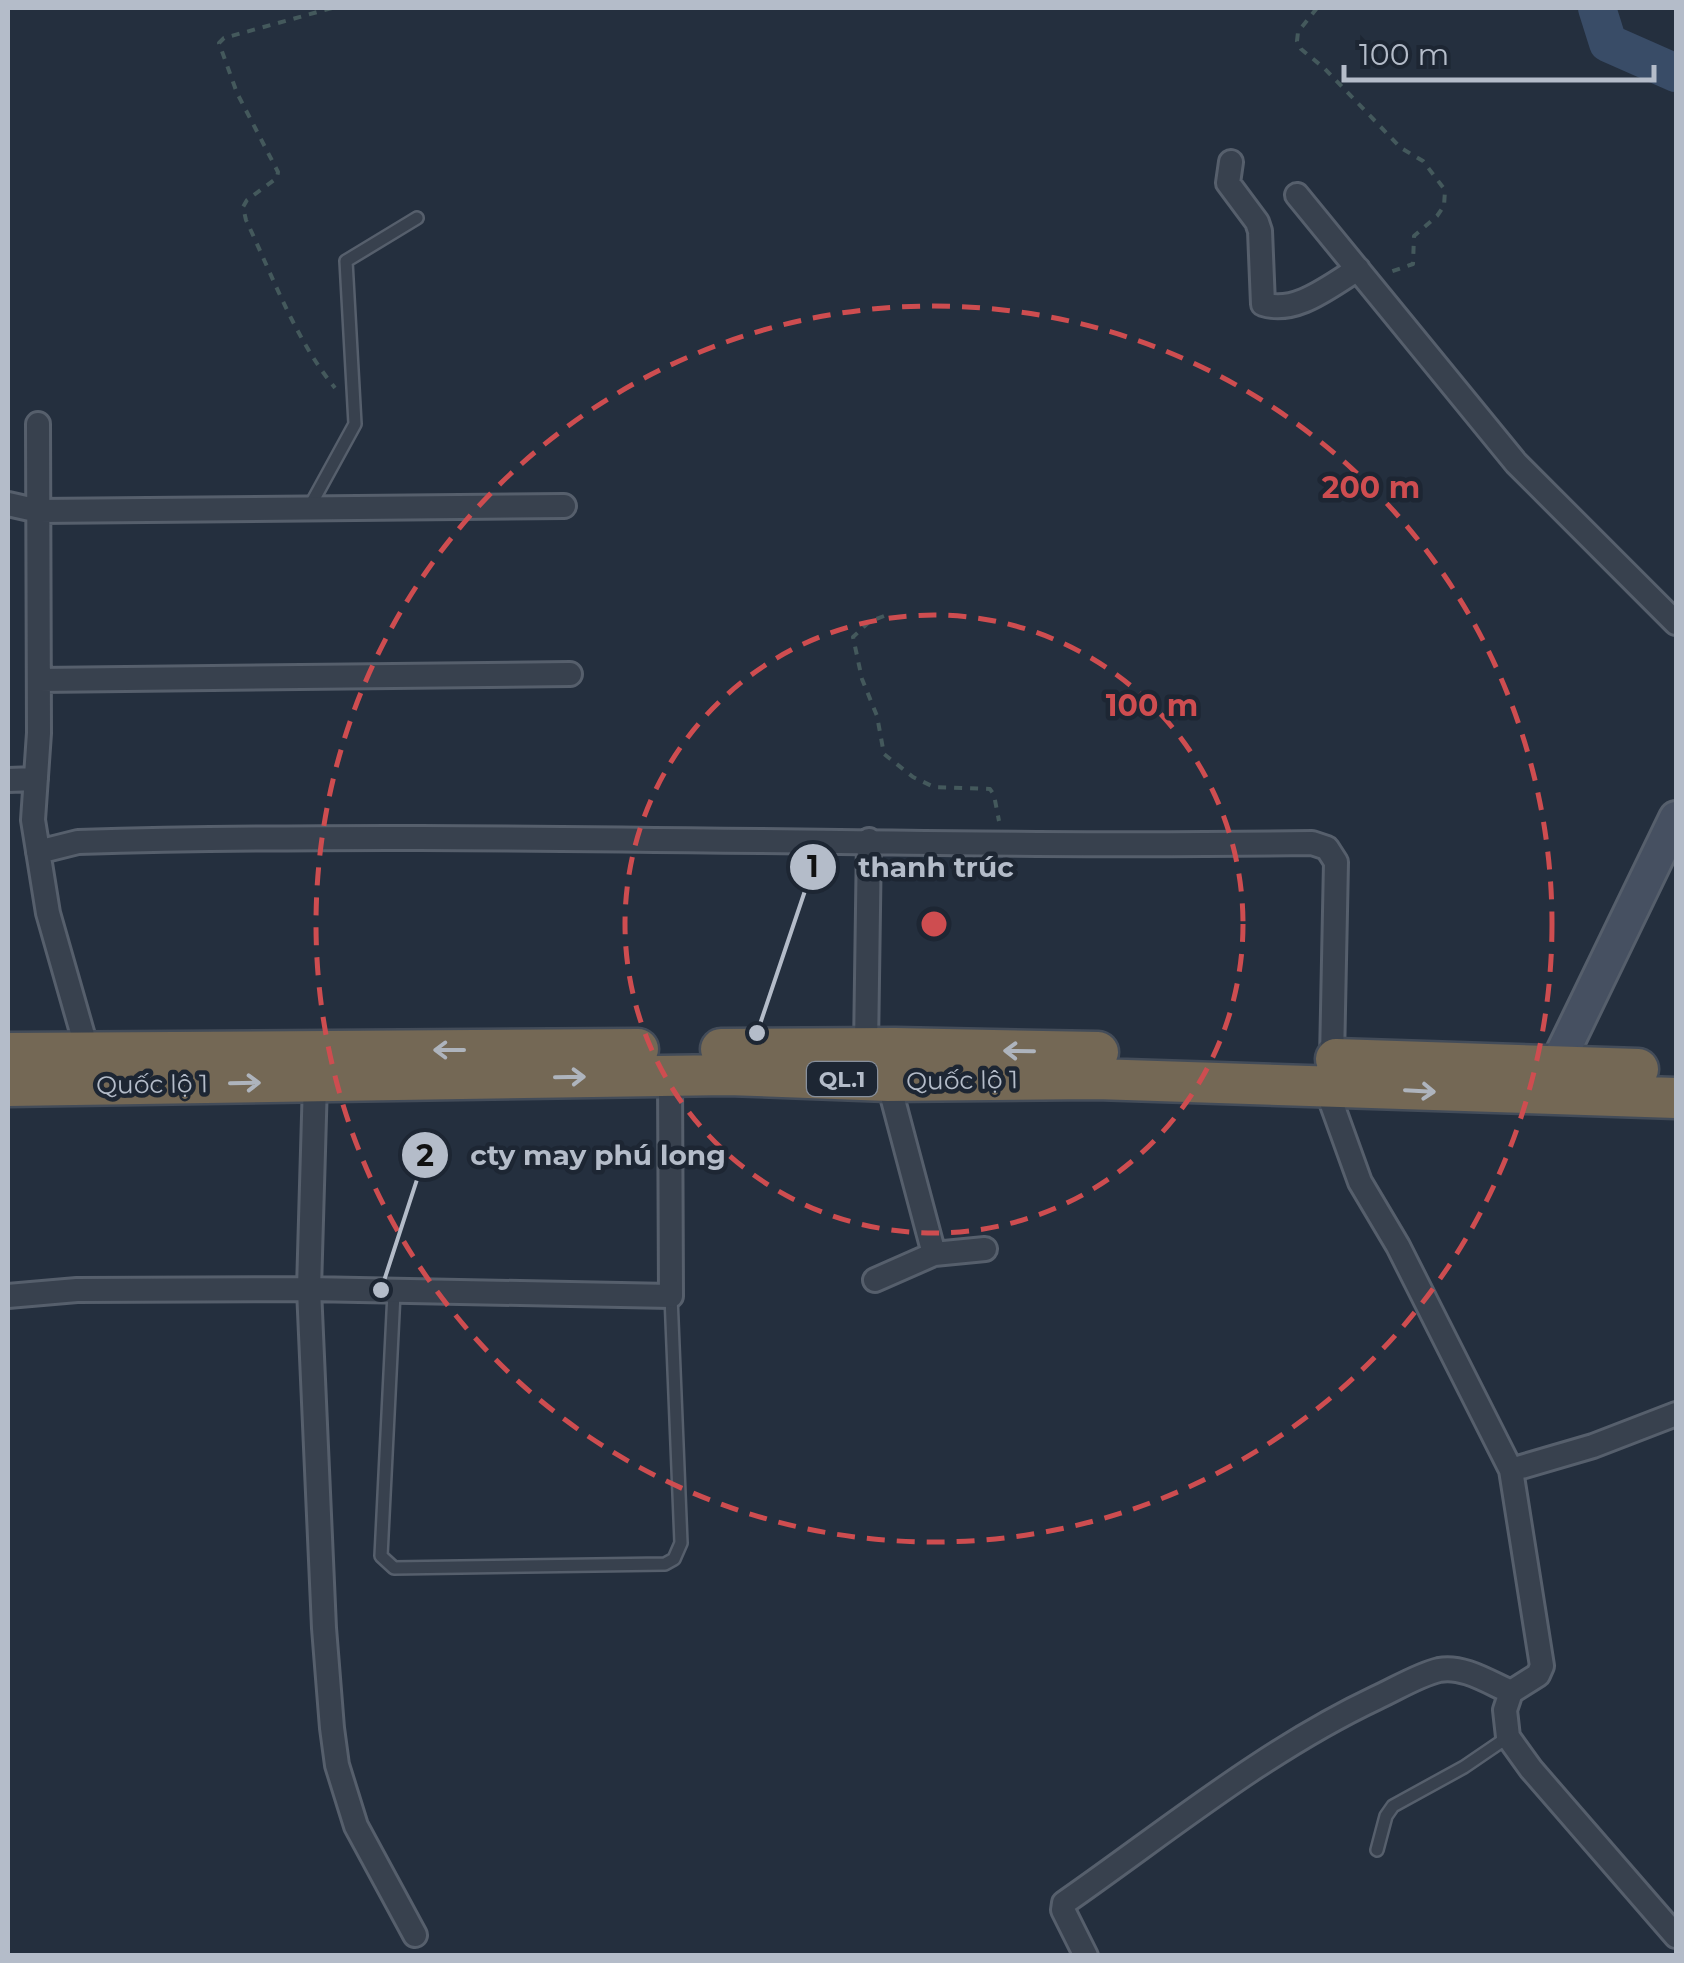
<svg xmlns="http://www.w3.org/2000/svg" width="1684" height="1963" viewBox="0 0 1684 1963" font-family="Montserrat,sans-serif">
	<rect width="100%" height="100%" fill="#242f3e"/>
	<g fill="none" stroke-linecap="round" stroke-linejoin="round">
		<path stroke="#394c67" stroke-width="38" d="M1597,8L1608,43L1676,73"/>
		<defs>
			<path id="lane" d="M309,508L355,424L346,261L417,218
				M394,1293L381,1556L394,1568L665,1564L674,1559L681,1543L671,1296
				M1377,1850L1386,1816L1393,1806L1464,1767L1508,1737"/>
			<path id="street" d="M1231,162L1228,183L1257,222L1260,231L1263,304C1296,315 1331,285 1358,269
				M1297,195L1516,463L1676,623
				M38,424L39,733L33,820L48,913L88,1053
				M8,504L39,511L564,506
				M39,680L570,674
				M8,780L36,779
				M38,852L78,842C490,830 901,849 1312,843L1327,848L1336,862L1332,1059
				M866,1048L869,840
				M315,1082L309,1289L324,1628L332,1728L337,1765L356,1826L415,1935
				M1325,1085L1360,1182L1398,1246L1511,1470L1542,1666L1538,1675L1511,1692L1505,1710L1508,1737L1531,1769L1676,1936
				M934,1254L985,1249
				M875,1280L934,1254L888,1081
				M8,1296L77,1290L309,1289L671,1296L670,1075
				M1511,1470L1593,1446L1676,1414
				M1086,1956L1063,1910L1064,1903C1166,1832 1264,1751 1376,1698C1396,1689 1418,1675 1439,1670C1463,1665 1490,1683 1511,1692"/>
			<path id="secondary" d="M1556,1066L1676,818"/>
			<path id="highway" d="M721,1049L895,1048L1098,1052
				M8,1053L638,1049
				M1336,1059L1638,1069
				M8,1086L728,1075L888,1081L1096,1079L1676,1098"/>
		</defs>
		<use href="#lane" stroke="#565f6c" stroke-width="16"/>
		<use href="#street" stroke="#565f6c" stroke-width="28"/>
		<use href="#secondary" stroke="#565f6c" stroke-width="38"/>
		<use href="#highway" stroke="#434c59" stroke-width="45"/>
		<path stroke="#44595c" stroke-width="4" stroke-dasharray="8 8" stroke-linecap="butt" d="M332,8L224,38L219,43L237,93L278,172L277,178L247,200L243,207L246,220C273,277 295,339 335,388
			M1317,8L1298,32L1297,41L1301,49L1324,68L1401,148L1423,161L1445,190L1444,206L1437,216L1414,236L1413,264L1390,272
			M884,616L869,622L853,637L862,679L877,716L884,754L913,777L934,787L990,789L994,795L999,821"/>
		<use href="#lane" stroke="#38414e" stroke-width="11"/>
		<use href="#street" stroke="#38414e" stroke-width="22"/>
		<use href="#secondary" stroke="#465061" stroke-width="32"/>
		<use href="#highway" stroke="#746855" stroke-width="40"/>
	</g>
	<defs><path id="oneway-shaft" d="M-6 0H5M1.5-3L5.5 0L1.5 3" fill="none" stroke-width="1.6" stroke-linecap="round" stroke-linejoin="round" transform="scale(2.5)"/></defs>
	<g stroke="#aeb4bd">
		<use href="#oneway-shaft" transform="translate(449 1050) rotate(180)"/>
		<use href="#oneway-shaft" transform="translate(1019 1051) rotate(-179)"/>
		<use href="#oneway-shaft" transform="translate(570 1077) rotate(-1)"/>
		<use href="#oneway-shaft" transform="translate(245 1083) rotate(-1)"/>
		<use href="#oneway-shaft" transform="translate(1420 1091) rotate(3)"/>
	</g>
	<g fill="none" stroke="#ce4d50" stroke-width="5" stroke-dasharray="18 12">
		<circle cx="934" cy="924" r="309"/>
		<circle cx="934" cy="924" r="618"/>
	</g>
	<g text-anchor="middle" stroke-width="9" stroke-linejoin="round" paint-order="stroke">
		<rect fill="#1d2633" stroke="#878f9c" stroke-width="2.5" x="807" y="1062" width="70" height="34" rx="8"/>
		<g font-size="22" font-weight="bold" fill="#b4bcc9">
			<text x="842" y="1087">QL.1</text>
		</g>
		<g font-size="25" fill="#b4bcc9" stroke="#1d2633">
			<text transform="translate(962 1080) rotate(-1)" y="9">Quốc lộ 1</text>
			<text transform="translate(152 1084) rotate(-1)" y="9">Quốc lộ 1</text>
		</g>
	</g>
	<circle cx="934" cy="924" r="15" fill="#ce4d50" stroke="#1d2633" stroke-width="5"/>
	<g font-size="30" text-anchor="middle" font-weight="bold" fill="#ce4d50" stroke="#1d2633" stroke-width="9" stroke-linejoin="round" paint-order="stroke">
		<text x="1371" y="498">200 m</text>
		<text x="1152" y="716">100 m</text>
	</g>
	<path fill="none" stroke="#b4bcc9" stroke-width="4" d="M757 1033L813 867M381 1290L425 1155"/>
	<g fill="#b4bcc9" stroke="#1d2633" stroke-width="4">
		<circle cx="757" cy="1033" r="10"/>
		<circle cx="381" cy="1290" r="10"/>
		<circle cx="813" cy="867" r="25"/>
		<circle cx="425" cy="1155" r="25"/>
	</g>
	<g font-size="30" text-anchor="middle" font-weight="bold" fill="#111">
		<text x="813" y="877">1</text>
		<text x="425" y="1166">2</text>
	</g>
	<g font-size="28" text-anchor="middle" font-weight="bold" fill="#b4bcc9" stroke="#1d2633" stroke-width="9" stroke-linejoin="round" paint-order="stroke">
		<text x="936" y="877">thanh trúc</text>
		<text x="598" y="1165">cty may phú long</text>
	</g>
	<rect width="1684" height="1963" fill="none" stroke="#b4bcc9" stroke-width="20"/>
	<path d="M1344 65v15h310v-15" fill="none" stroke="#b4bcc9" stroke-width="5"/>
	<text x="1359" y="65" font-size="30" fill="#b4bcc9" stroke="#1d2633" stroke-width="8" paint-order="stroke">100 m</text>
</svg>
